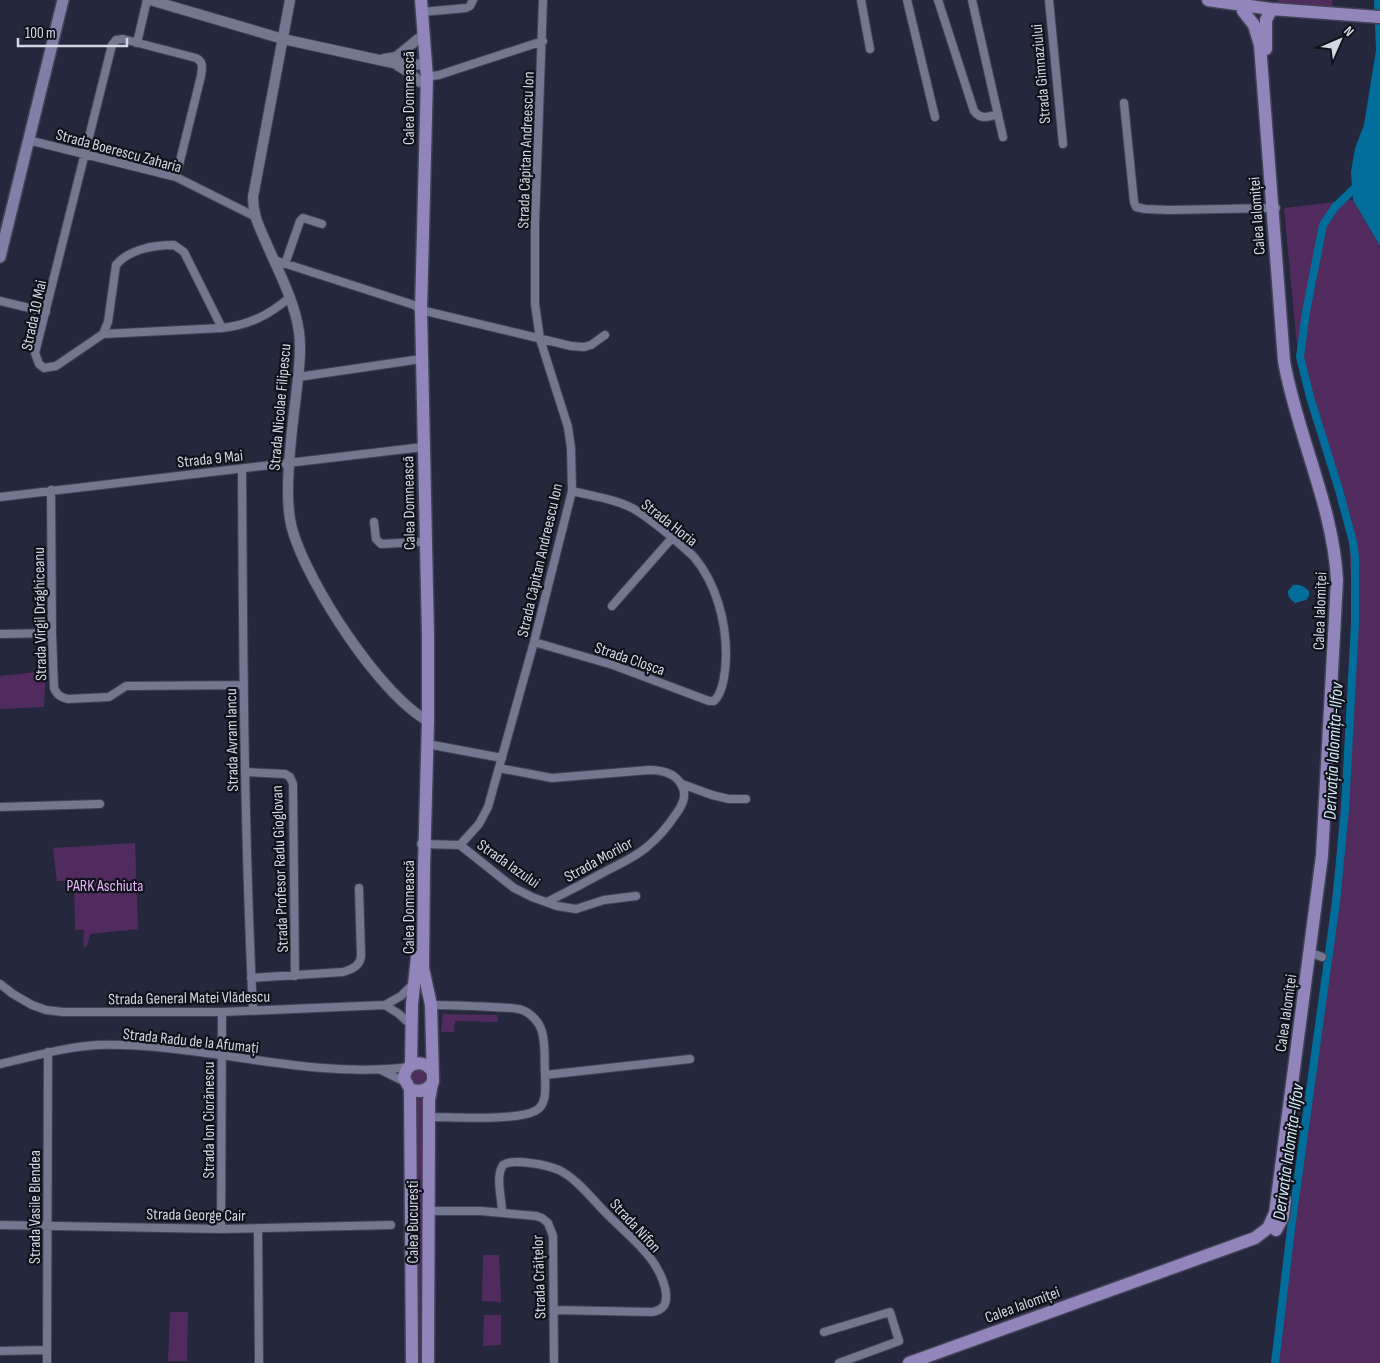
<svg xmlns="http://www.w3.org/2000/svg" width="1380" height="1363" viewBox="0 0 1380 1363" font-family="'Sofia Sans Condensed',sans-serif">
	<rect width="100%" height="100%" fill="#25283d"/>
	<path fill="#512b5d" d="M1277,0H1332L1333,7L1277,3Z
		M1353,200L1380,246V1363H1271L1283,1276L1286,1236L1309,1082L1335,876L1344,765L1351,652L1352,594L1349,541L1342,507L1304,383L1298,357L1284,208Z
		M46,671L44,707L0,709V676Z
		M135,843L138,929L90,934L87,946L83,947L84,930H75L74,881H57L53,848Z
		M443,1014L497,1015L498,1020L496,1022L455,1021L454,1032H441Z
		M422,1068L428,1075L425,1085L415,1086L411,1082L410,1073L412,1070Z
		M425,1093L423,1363H415L416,1094Z
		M483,1255H499L501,1302L482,1301Z
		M170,1312H188L187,1361H168Z
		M484,1315H501V1345L483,1346Z"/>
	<path fill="#006d9b" d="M1374,0H1380V246L1353,200L1351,172L1355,148L1364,125L1376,50Z
		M1293,585C1299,584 1304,586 1309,591V596L1306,600L1295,603C1290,599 1288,597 1288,591Z"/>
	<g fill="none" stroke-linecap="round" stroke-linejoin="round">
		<path stroke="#006d9b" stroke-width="8" d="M1275,1363L1292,1221L1336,902L1345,809L1355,623V557L1353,542L1339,490L1310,397L1300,357L1306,312L1323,225L1335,207L1359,184"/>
		<defs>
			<path id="minor" d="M861,0L870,49
				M907,0L935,117
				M938,0L974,111C981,120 988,117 998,114
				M972,0L1003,137
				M1049,0L1063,144
				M422,12L466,8L470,6L473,0
				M137,43L147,0
				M425,77L439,75L543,41
				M1124,103L1134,202L1136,207L1145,209L1170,210L1276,208
				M28,140L176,177L254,216
				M176,177L201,76C202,68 204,62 196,58L123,39L116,40L112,45L35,353L39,364L44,368L56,366L103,334L222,328C249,325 269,315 289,298
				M274,260L414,305L421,310L571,346L584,347L591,345L605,335
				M285,264L300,221L303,218L322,224
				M0,301L46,312
				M103,334L108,322L116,265C129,249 155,245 174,245L184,252L222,328
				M298,377L421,359
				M242,469C243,649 244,830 253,1011
				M51,490L52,633L54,688C57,695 60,697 68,699L109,697L126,686L244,685
				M0,497L423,447
				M374,522L376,539L381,544L419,542
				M612,606L672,538
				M0,634L52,633
				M534,642L613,665L709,701H714C724,692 726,667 726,654C726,621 716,583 694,557C686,549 677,542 668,534C658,526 646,516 634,509C616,499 592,496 572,491
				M427,744L502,758
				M499,768L552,778L649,770C662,770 676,773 682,786C687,795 682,806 676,814C668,826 659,837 648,846C637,856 622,863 608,870C588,881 567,892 547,902
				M245,772L285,774L290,777L293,784L295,976
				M682,784L712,795L729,799H746
				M0,807L100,804
				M421,844L460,845L514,888L532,897L557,906L576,909L604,900L636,896
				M460,845L479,824L488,807L534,642L572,491L571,448L568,427L540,339L535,304V223L543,0
				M1317,955L1322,957
				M251,978L343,972C353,969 361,965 361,955L359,888
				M0,984L13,994L32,1005L46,1010L63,1012H222L385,1005L401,996L413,984
				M385,1005L399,1014L411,1025
				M0,1064C32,1057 64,1047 97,1045C201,1042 305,1080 409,1067
				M381,1070L405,1082
				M545,1075L690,1059
				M429,1117C452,1117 516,1121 535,1111C548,1105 545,1086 545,1074C544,1061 546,1045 542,1032C540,1023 531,1013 522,1010C513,1007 502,1008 492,1007C472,1006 451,1005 431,1005
				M428,1211H481L536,1216L542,1218L548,1223L553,1236L554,1363
				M502,1212C502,1198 495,1177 503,1165C513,1158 547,1165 559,1170C579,1180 594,1202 610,1217C632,1239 661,1260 666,1293C667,1305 663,1310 652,1312L554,1310
				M0,1225L221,1229L391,1225
				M221,1229L222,1012
				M258,1229L259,1363
				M824,1332L890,1312L899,1341L839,1363
				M0,1351L47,1350
				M47,1363L48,1052"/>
			<path id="tertiary" d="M150,0L283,39L393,63L426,65
				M290,0L253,197C253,217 260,228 268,247C280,274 295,303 299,332C302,353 298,376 296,396C292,428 288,459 288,491C288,505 289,519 293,532C309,585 380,695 428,721
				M384,59L396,57L418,39
				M397,65L410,73L420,82"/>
			<path id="secondary" d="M0,257L63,0"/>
			<path id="primary" d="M421,0L427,77L421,310L428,636V721L424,867L423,968L431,1005L433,1079L429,1100V1117L428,1363
				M1208,0L1271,9L1380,17
				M1265,8L1269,14L1266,20V49
				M411,1064L412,1004L417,957
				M432,1071C423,1058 406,1062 404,1078L410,1089C419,1093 427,1091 433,1082
				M410,1089L412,1363
				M1276,1230L1283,1217L1285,1200
				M909,1363L1255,1238L1268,1228L1275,1213L1322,856L1337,580C1333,505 1297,435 1284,361L1260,45L1254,25L1243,11"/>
		</defs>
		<use href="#minor" stroke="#414355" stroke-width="10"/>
		<use href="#tertiary" stroke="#414355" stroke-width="12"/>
		<use href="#secondary" stroke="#414355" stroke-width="14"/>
		<use href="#primary" stroke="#414355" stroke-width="15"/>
		<use href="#minor" stroke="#737790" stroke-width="8"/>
		<use href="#tertiary" stroke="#737790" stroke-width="10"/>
		<use href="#secondary" stroke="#827ea6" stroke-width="11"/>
		<use href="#primary" stroke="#9185bc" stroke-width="12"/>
	</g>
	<g text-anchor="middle" stroke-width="4.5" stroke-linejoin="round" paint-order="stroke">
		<g font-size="16" fill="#d3d6e3" stroke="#10121b">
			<text transform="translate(1040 74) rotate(-95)" y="6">Strada Gimnaziului</text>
			<text transform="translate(408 98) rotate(-90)" y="6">Calea Domnească</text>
			<text transform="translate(119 150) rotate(15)" y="6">Strada Boerescu Zaharia</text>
			<text transform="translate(525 150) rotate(-88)" y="6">Strada Căpitan Andreescu Ion</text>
			<text transform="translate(1256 216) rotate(-94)" y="6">Calea Ialomiței</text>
			<text transform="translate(33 315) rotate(-78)" y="6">Strada 10 Mai</text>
			<text transform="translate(279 407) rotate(-85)" y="6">Strada Nicolae Filipescu</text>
			<text transform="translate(210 458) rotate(-6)" y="6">Strada 9 Mai</text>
			<text transform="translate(408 503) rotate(-91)" y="6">Calea Domnească</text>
			<text transform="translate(670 522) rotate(38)" y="6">Strada Horia</text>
			<text transform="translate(539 560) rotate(-77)" y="6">Strada Căpitan Andreescu Ion</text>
			<text transform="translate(1319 611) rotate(-88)" y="6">Calea Ialomiței</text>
			<text transform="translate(39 614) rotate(-91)" y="6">Strada Virgil Drăghiceanu</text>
			<text transform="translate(630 658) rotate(19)" y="6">Strada Cloșca</text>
			<text transform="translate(231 740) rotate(-91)" y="6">Strada Avram Iancu</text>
			<text transform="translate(598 859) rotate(-29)" y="6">Strada Morilor</text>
			<text transform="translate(509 863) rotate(35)" y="6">Strada Iazului</text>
			<text transform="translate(279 869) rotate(-92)" y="6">Strada Profesor Radu Gioglovan</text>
			<text transform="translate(408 907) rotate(-90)" y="6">Calea Domnească</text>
			<text transform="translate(189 997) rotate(-1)" y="6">Strada General Matei Vlădescu</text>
			<text transform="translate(1285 1013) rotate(-82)" y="6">Calea Ialomiței</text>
			<text transform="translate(191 1040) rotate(6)" y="6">Strada Radu de la Afumați</text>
			<text transform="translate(208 1120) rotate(-90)" y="6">Strada Ion Ciorănescu</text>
			<text transform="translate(34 1207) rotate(-90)" y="6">Strada Vasile Blendea</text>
			<text transform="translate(196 1214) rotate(1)" y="6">Strada George Cair</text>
			<text transform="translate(412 1222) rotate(-90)" y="6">Calea București</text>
			<text transform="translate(636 1225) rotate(47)" y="6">Strada Nifon</text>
			<text transform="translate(538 1277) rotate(-92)" y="6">Strada Crăițelor</text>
			<text transform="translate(1022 1304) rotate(-20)" y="6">Calea Ialomiței</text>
		</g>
		<g font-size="16" fill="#e8b3fa" stroke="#10121b">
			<text x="105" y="891">PARK Aschiuta</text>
		</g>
		<g font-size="18" font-style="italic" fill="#d3e7f4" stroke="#10121b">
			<text transform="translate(1333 751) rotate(-87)" y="6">Derivația Ialomița-Ilfov</text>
			<text transform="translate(1288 1152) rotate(-82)" y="6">Derivația Ialomița-Ilfov</text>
		</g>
	</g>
	<g transform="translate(1340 40) rotate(45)" stroke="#10121b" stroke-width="4" paint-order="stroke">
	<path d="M0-4L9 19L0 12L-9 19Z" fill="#d3d6e3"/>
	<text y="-8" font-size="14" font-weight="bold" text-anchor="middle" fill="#d3d6e3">N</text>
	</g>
	<path d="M18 38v8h109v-8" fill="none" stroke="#d3d6e3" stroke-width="2.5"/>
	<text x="25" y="38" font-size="15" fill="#d3d6e3" stroke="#10121b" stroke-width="4" paint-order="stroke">100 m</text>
</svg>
